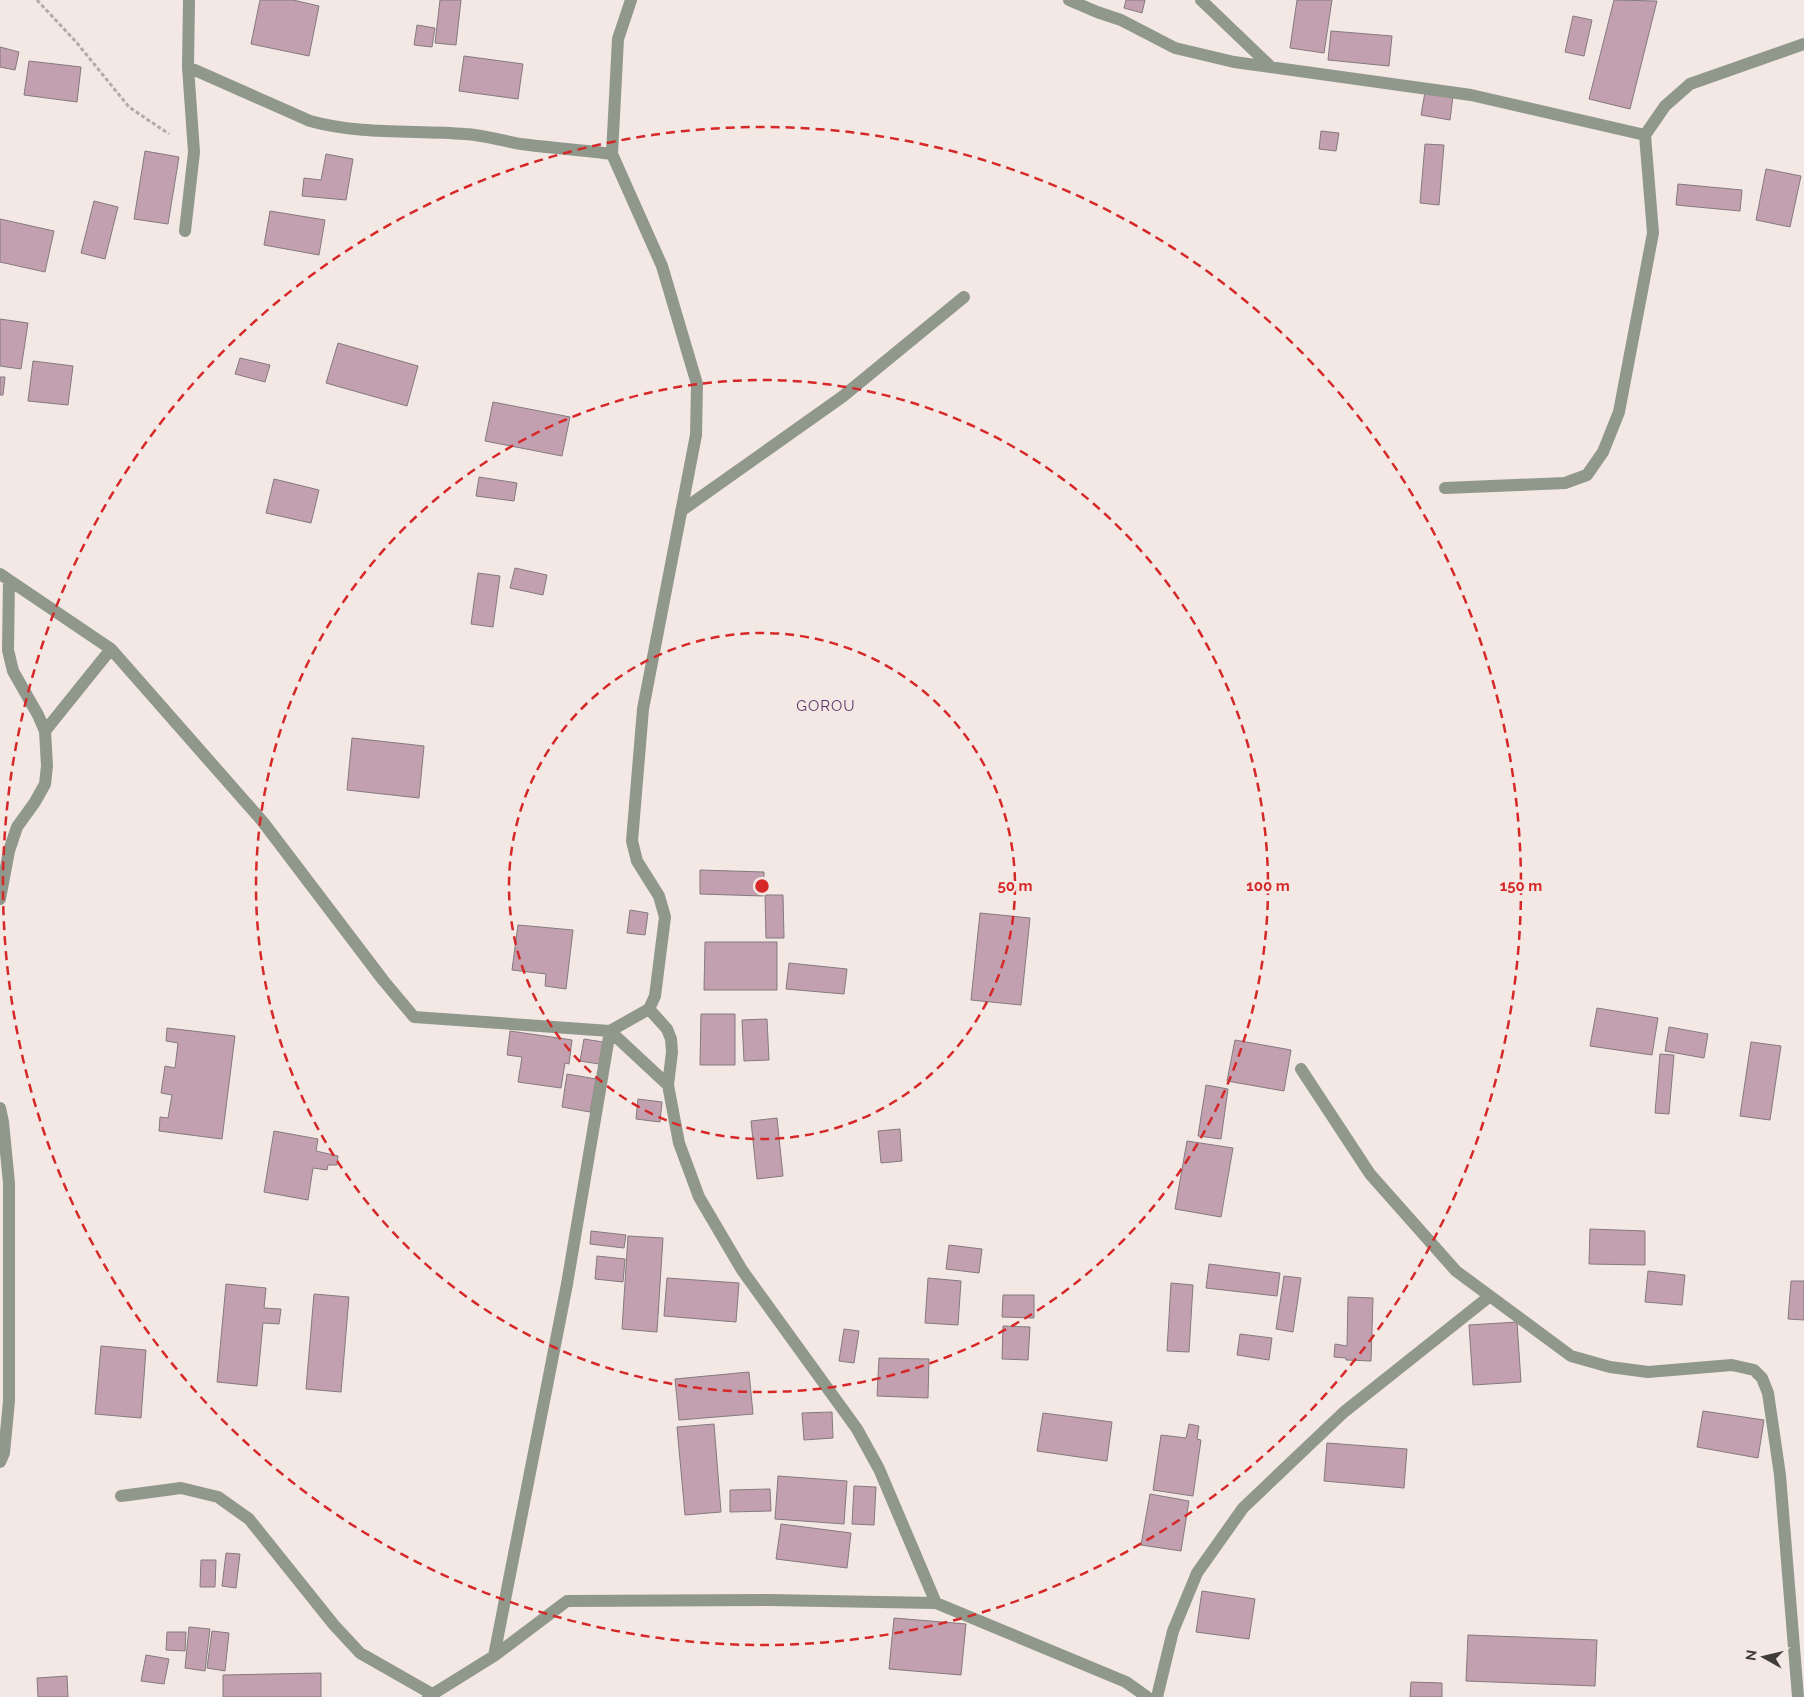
<svg xmlns="http://www.w3.org/2000/svg" width="1804" height="1697" viewBox="0 0 1804 1697" font-family="Raleway,sans-serif">
	<rect width="100%" height="100%" fill="#f3e8e3"/>
	<path fill="#c3a0b0" stroke="#847a7e" d="M260,0H293L319,6L309,56L251,44Z
		M440,0H461L456,45L435,43Z
		M1126,0H1145L1142,13L1124,8Z
		M1297,0H1332L1324,53L1290,48Z
		M1614,0L1657,1L1630,109L1589,99Z
		M1573,16L1592,20L1584,56L1565,52Z
		M417,25L435,28L432,47L414,45Z
		M1331,31L1392,36L1389,66L1328,60Z
		M0,47L19,52L15,70L0,67Z
		M464,56L523,64L518,99L459,91Z
		M29,61L81,67L77,102L24,95Z
		M1425,92L1453,96L1450,120L1421,115Z
		M1321,131L1339,133L1336,151L1319,149Z
		M1425,144L1444,145L1439,205L1420,203Z
		M145,151L179,157L168,224L134,219Z
		M326,154L353,159L346,200L302,196L304,178L321,180Z
		M1766,169L1801,176L1790,227L1756,220Z
		M1678,184L1742,190L1740,211L1676,205Z
		M94,201L118,207L105,259L81,253Z
		M270,211L325,220L319,255L264,245Z
		M0,219L54,231L45,272L0,262Z
		M0,319L28,323L21,369L0,366Z
		M338,343L418,366L407,406L326,383Z
		M240,358L270,365L265,382L235,374Z
		M33,361L73,366L68,405L28,401Z
		M0,377H5L3,395H0Z
		M493,402L570,417L562,456L485,441Z
		M479,477L517,483L514,501L476,496Z
		M274,479L319,490L311,523L266,513Z
		M515,568L547,575L543,595L510,588Z
		M478,573L500,576L493,627L471,624Z
		M352,738L424,746L419,798L347,790Z
		M700,870L764,872L763,896L700,894Z
		M765,895H783L784,938H766Z
		M630,910L648,913L645,935L627,933Z
		M980,913L1030,918L1021,1005L971,1000Z
		M518,925L573,930L566,989L545,986L546,974L512,970Z
		M705,942H777V990H704Z
		M789,963L847,969L844,994L786,989Z
		M1597,1008L1658,1018L1652,1055L1590,1046Z
		M701,1014H735V1065H700Z
		M767,1019L769,1060L744,1061L742,1020Z
		M1669,1027L1708,1034L1704,1058L1665,1051Z
		M167,1028L235,1036L222,1139L159,1131L160,1117L168,1118L172,1095L161,1093L165,1066L175,1068L178,1043L166,1041Z
		M510,1031L572,1040L569,1064L565,1063L561,1088L518,1082L522,1057L507,1055Z
		M584,1039L603,1042L599,1064L580,1061Z
		M1235,1040L1291,1050L1284,1091L1227,1081Z
		M1751,1042L1781,1046L1770,1120L1740,1116Z
		M1660,1054L1674,1055L1669,1114L1655,1113Z
		M567,1074L596,1079L590,1112L562,1107Z
		M1206,1085L1228,1089L1221,1139L1198,1136Z
		M638,1099L662,1102L660,1122L636,1119Z
		M777,1118L783,1176L757,1179L751,1121Z
		M900,1129L902,1161L881,1163L878,1131Z
		M274,1131L318,1139L316,1151L338,1156L337,1165H328L327,1170L313,1168L308,1200L264,1192Z
		M1187,1141L1233,1148L1221,1217L1175,1209Z
		M1590,1229L1645,1231V1265L1589,1264Z
		M591,1231L626,1235L624,1248L590,1244Z
		M628,1236L663,1238L657,1332L622,1329Z
		M949,1245L982,1249L979,1273L946,1269Z
		M597,1256L625,1259L623,1282L595,1279Z
		M1209,1264L1280,1273L1277,1296L1206,1288Z
		M1648,1271L1685,1275L1682,1305L1645,1302Z
		M1284,1276L1301,1278L1293,1332L1276,1329Z
		M667,1278L739,1283L736,1322L664,1316Z
		M928,1278L961,1281L958,1325L925,1323Z
		M1791,1281H1804V1320L1788,1319Z
		M1171,1283L1193,1285L1189,1352L1167,1351Z
		M226,1284L266,1288L264,1308L281,1309L279,1324L263,1323L257,1386L217,1382Z
		M314,1294L349,1297L341,1392L306,1389Z
		M1003,1295H1034V1318L1002,1317Z
		M1348,1297L1373,1298L1371,1361L1346,1360V1358L1334,1357L1335,1344L1347,1346Z
		M1517,1322L1521,1382L1473,1385L1469,1325Z
		M1003,1326L1030,1327L1028,1360L1002,1359Z
		M844,1329L859,1331L854,1363L839,1361Z
		M1240,1334L1272,1338L1269,1360L1237,1355Z
		M101,1346L146,1350L141,1418L95,1414Z
		M879,1358L929,1359L928,1398L877,1396Z
		M749,1372L753,1414L679,1420L675,1379Z
		M1703,1411L1764,1420L1758,1458L1697,1447Z
		M832,1412L833,1438L804,1440L802,1413Z
		M1043,1413L1112,1422L1107,1461L1037,1451Z
		M714,1424L721,1512L685,1515L677,1427Z
		M1189,1424L1199,1426L1197,1439L1201,1440L1193,1496L1153,1490L1161,1435L1186,1438Z
		M1327,1443L1407,1449L1404,1488L1324,1481Z
		M778,1476L847,1481L844,1524L775,1519Z
		M854,1486L876,1487L874,1525L852,1524Z
		M770,1489L771,1511L730,1512V1490Z
		M1150,1494L1189,1501L1181,1551L1141,1545Z
		M781,1524L851,1533L847,1568L776,1559Z
		M226,1553L240,1554L236,1588L222,1586Z
		M201,1560H216L215,1587H200Z
		M1202,1591L1255,1599L1249,1639L1196,1632Z
		M894,1618L966,1624L961,1675L889,1669Z
		M189,1627L210,1629L205,1671L185,1668Z
		M212,1631L229,1633L225,1671L207,1668Z
		M167,1632H186L185,1651L166,1650Z
		M1468,1635L1597,1640L1595,1686L1466,1681Z
		M146,1655L169,1659L164,1684L141,1681Z
		M321,1673V1697H223V1675Z
		M67,1676L68,1697H38L37,1678Z
		M1411,1682L1442,1683V1697H1410Z"/>
	<g fill="none" stroke-linecap="round" stroke-linejoin="round">
		<path stroke="#b3aba7" stroke-width="3" stroke-dasharray="4 2.5" stroke-linecap="butt" d="M37,0L77,43L129,107L169,134"/>
		<path stroke="#8f988b" stroke-width="12" d="M631,0L618,39L612,154L662,266L697,384L696,435L643,709L632,841L637,861L659,896L665,917L655,996L649,1009L610,1031L668,1085
			M1069,0L1097,12L1121,20L1175,48L1234,62L1471,95L1645,135L1665,106L1690,84L1804,44
			M1201,0L1271,67
			M188,67L310,121C361,135 413,130 465,134C484,135 502,141 521,144C551,148 582,150 612,154
			M185,231L194,152L188,67L189,0
			M1445,488L1565,483L1587,475L1603,452L1619,412L1653,233L1645,135
			M681,511L842,397L964,297
			M0,574L111,649L263,822L383,980L414,1017L610,1031L567,1284L494,1656
			M45,731L111,649
			M0,899L9,851L17,827L35,802L45,784L47,766L45,731L38,715L13,671L8,650L9,580
			M649,1009L667,1029L671,1039L672,1052L668,1085L679,1143L699,1197L742,1270L857,1429L879,1469L936,1603
			M1301,1069L1370,1174L1456,1271L1571,1356L1610,1367L1648,1372L1732,1365L1754,1370L1762,1378L1768,1393L1780,1475L1798,1697
			M0,1108L3,1122L9,1183V1401L4,1453L0,1462
			M121,1496L181,1488L218,1497L249,1519L334,1625L360,1653L432,1694
			M428,1697L494,1656L567,1601L769,1600L936,1603L1126,1682L1147,1697
			M1157,1697L1173,1631L1197,1573L1243,1508L1344,1412L1490,1296"/>
	</g>
	<g fill="none" stroke="#d62828" stroke-width="2.5" stroke-dasharray="9 6">
		<circle cx="762" cy="886" r="253"/>
		<circle cx="762" cy="886" r="506"/>
		<circle cx="762" cy="886" r="759"/>
	</g>
	<g text-anchor="middle" stroke-width="5" stroke-linejoin="round" paint-order="stroke">
		<g font-size="15" letter-spacing="1" fill="#5b3269" stroke="#f3e8e3">
			<text x="826" y="711">GOROU</text>
		</g>
	</g>
	<circle cx="762" cy="886" r="8" fill="#d62828" stroke="#f3e8e3" stroke-width="2.5"/>
	<g font-size="15" text-anchor="middle" font-weight="bold" fill="#d62828" stroke="#f3e8e3" stroke-width="5" stroke-linejoin="round" paint-order="stroke">
		<text x="1015" y="891">50 m</text>
		<text x="1268" y="891">100 m</text>
		<text x="1521" y="891">150 m</text>
	</g>
	<g transform="translate(1764 1657) rotate(278)" stroke="#f3e8e3" stroke-width="4" paint-order="stroke">
	<path d="M0-4L9 19L0 12L-9 19Z" fill="#403c3a"/>
	<text y="-8" font-size="14" font-weight="bold" text-anchor="middle" fill="#403c3a">N</text>
	</g>
</svg>
